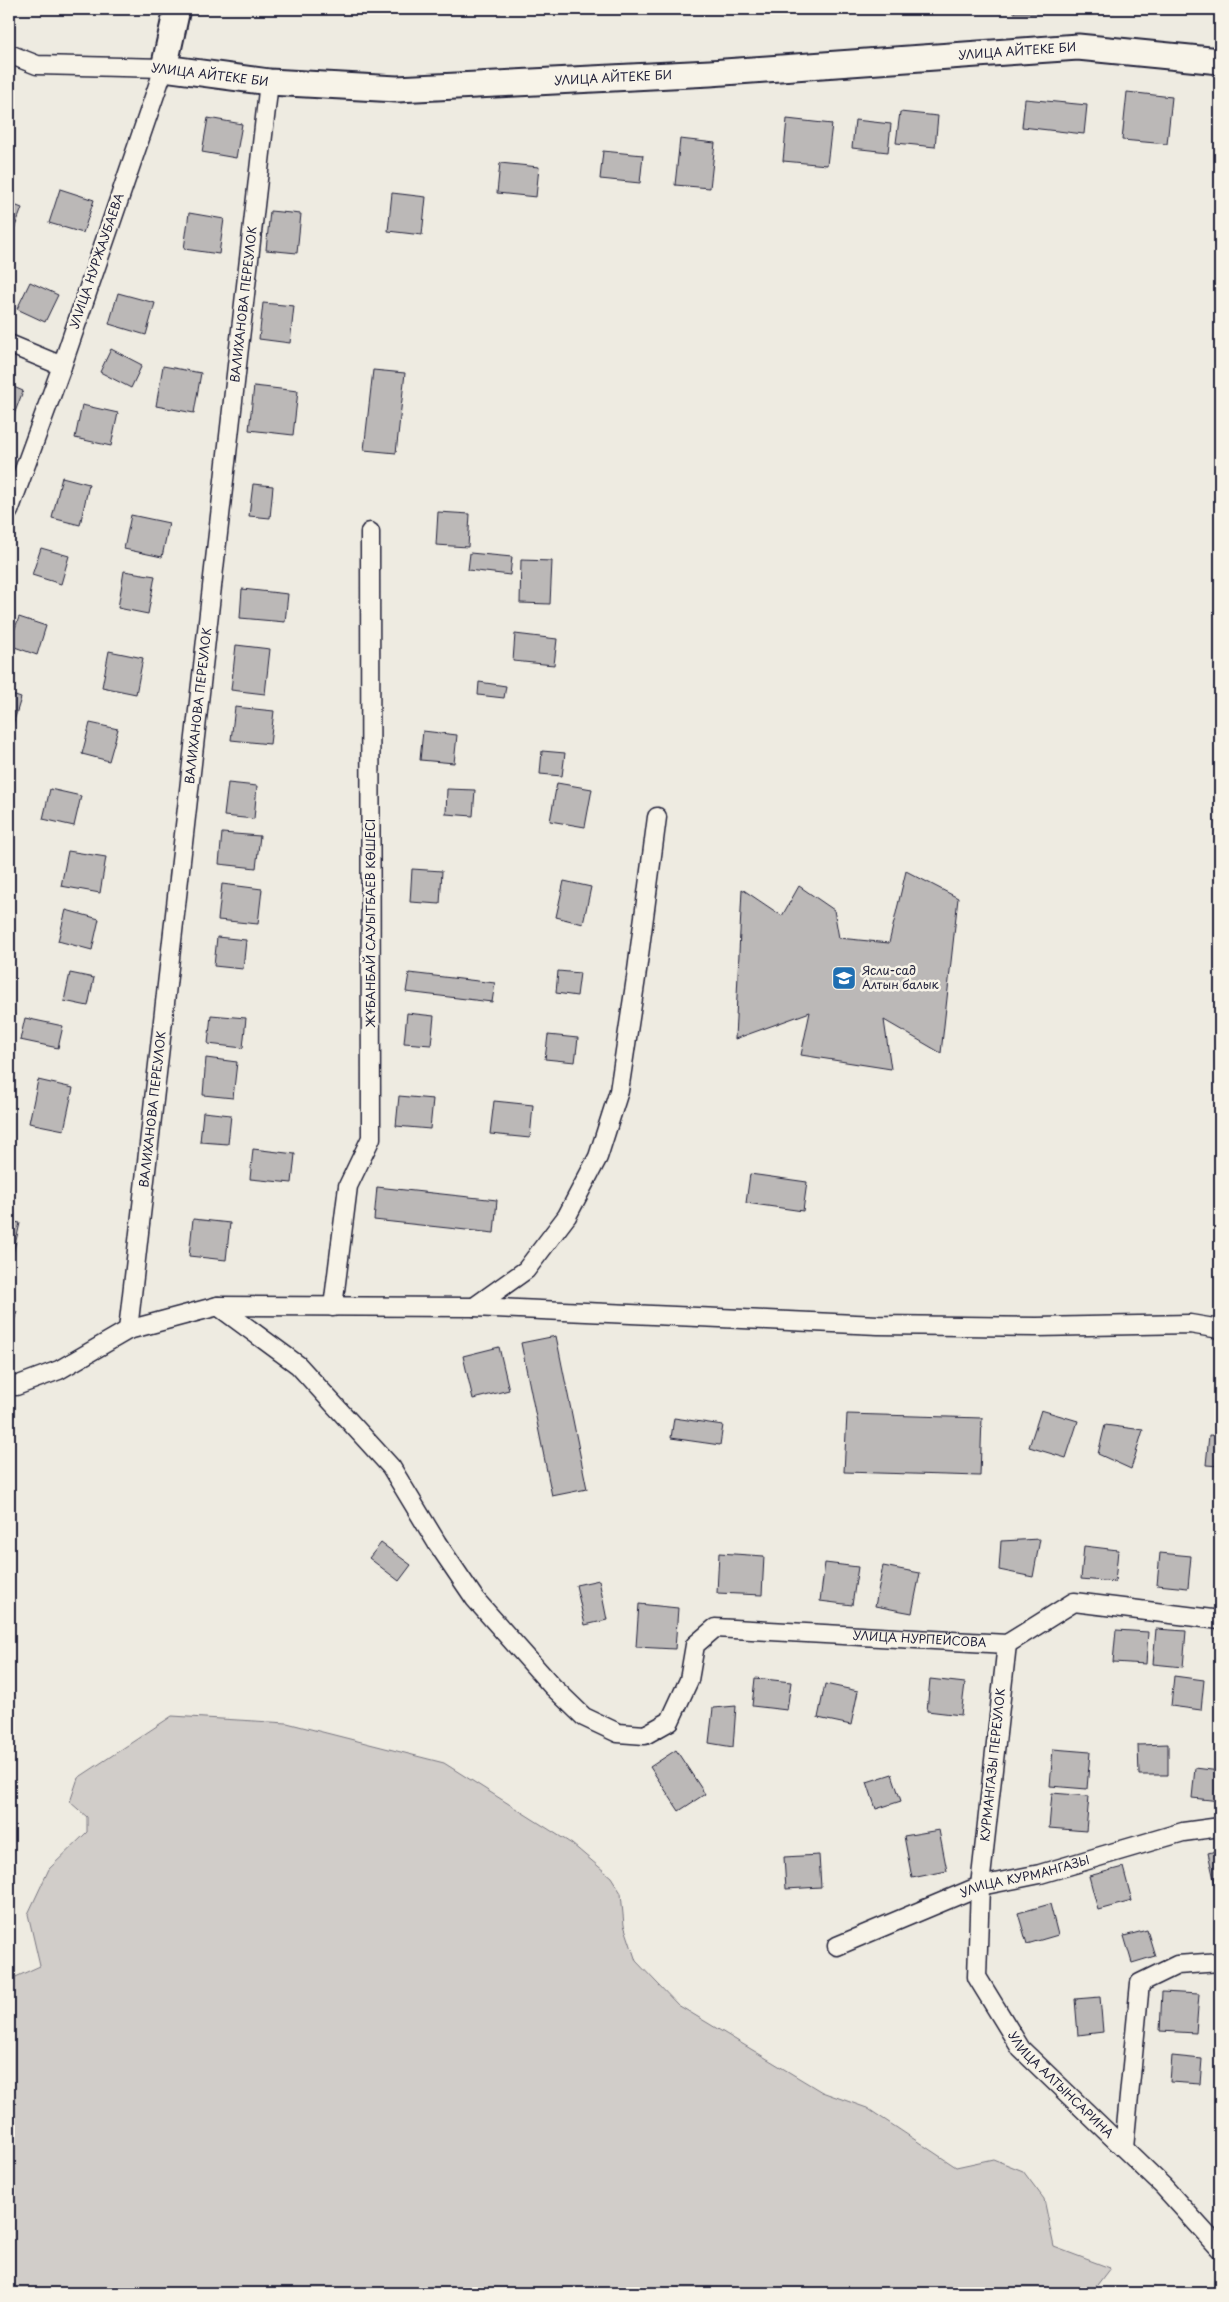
<svg xmlns="http://www.w3.org/2000/svg" width="1229" height="2302" viewBox="0 0 1229 2302" font-family="'Playpen Sans',sans-serif">
	<rect width="100%" height="100%" fill="#eeebe1"/>
	<filter id="ink" filterUnits="userSpaceOnUse"><feTurbulence type="fractalNoise" baseFrequency=".02" numOctaves="2"/><feDisplacementMap in="SourceGraphic" scale="10" xChannelSelector="R" yChannelSelector="G"/><feConvolveMatrix kernelMatrix="1 2 1 2 8 2 1 2 1" color-interpolation-filters="sRGB"/></filter>
	<g filter="url(#ink)">
		<path fill="#d1cdc9" stroke="#7a7882" d="M172,1716L287,1723L444,1763L572,1844L611,1877L621,1893L624,1925L636,1961L678,2005L822,2092L867,2108L956,2167L993,2159L1023,2171L1044,2199L1054,2247L1110,2268L1091,2293H9V1980L40,1966L28,1914L49,1869L87,1832V1817L70,1802L78,1778Z"/>
		<path fill="#bbb8b7" stroke="#22223b" d="M370,9H412V13L370,14Z
			M462,9H502L501,12L462,11Z
			M624,9H661L624,11Z
			M700,9H749V12L701,13Z
			M922,9H982V12L922,13Z
			M1014,9H1052V13H1014Z
			M1108,9H1140V10L1108,12Z
			M1147,9H1174V13L1147,12Z
			M1207,9H1220V12H1207Z
			M1127,92L1172,97L1167,144L1122,140Z
			M1025,99L1087,105L1084,134L1022,127Z
			M900,112L938,116L935,147L896,143Z
			M208,118L242,124L236,158L202,152Z
			M787,119L832,124L827,165L783,161Z
			M855,120L891,124L888,152L852,148Z
			M680,139L715,143L710,188L675,185Z
			M603,151L643,155L640,183L600,179Z
			M500,163L539,167L536,197L497,193Z
			M60,189L94,200L83,233L49,223Z
			M392,193L426,197L422,235L388,231Z
			M9,203L22,208L10,240L9,239Z
			M270,211L301,214L297,253L266,250Z
			M189,213L224,219L219,254L184,249Z
			M30,282L58,295L45,322L17,309Z
			M118,293L155,303L146,335L109,324Z
			M263,303L294,306L290,343L259,339Z
			M111,349L142,365L131,388L100,372Z
			M163,366L201,373L194,413L156,406Z
			M373,370L405,373L396,453L364,450Z
			M9,385L23,391L10,425L9,424Z
			M254,386L298,391L293,435L249,430Z
			M82,405L118,413L111,446L75,438Z
			M62,477L89,484L80,525L52,518Z
			M253,484L273,486L270,518L249,516Z
			M438,512L470,514L468,547L436,545Z
			M131,515L169,523L162,557L124,549Z
			M41,548L69,556L61,584L32,575Z
			M470,553L512,557L510,575L468,570Z
			M521,560L552,561L550,604L520,603Z
			M124,571L155,576L148,614L118,608Z
			M242,589L288,594L285,622L240,618Z
			M19,617L46,626L37,655L9,645Z
			M515,634L557,639L554,665L513,661Z
			M236,645L270,649L265,694L231,690Z
			M109,651L143,658L136,694L102,687Z
			M479,682L506,686L504,698L478,695Z
			M9,694L21,698L11,731L9,730Z
			M235,707L274,711L270,744L231,740Z
			M90,723L118,729L109,761L82,754Z
			M423,731L457,735L454,763L420,760Z
			M542,751L565,753L562,776L540,774Z
			M228,783L257,786L254,819L224,816Z
			M557,783L592,789L585,827L550,821Z
			M50,789L81,796L74,826L43,819Z
			M447,789L475,790L473,816L446,814Z
			M222,833L260,836L256,868L219,864Z
			M68,851L106,857L100,893L61,886Z
			M412,869L442,871L440,904L410,902Z
			M906,871L958,898L941,1053L884,1020L891,1069L801,1055L810,1012L735,1039L742,889L782,916L799,886L834,910L839,938L889,943Z
			M564,881L591,887L583,924L556,917Z
			M222,884L262,889L258,924L218,920Z
			M66,910L99,919L92,950L58,941Z
			M217,937L246,940L243,969L214,966Z
			M558,971L580,973L577,996L556,993Z
			M70,973L94,978L88,1006L64,1001Z
			M409,973L495,983L492,1002L406,992Z
			M407,1013L434,1016L431,1045L404,1043Z
			M211,1015L246,1018L243,1048L208,1044Z
			M25,1018L63,1026L58,1048L20,1040Z
			M548,1035L578,1038L575,1062L545,1059Z
			M206,1058L237,1062L233,1098L203,1095Z
			M38,1080L73,1088L64,1130L29,1123Z
			M399,1096L433,1099L430,1129L396,1126Z
			M494,1101L533,1105L530,1138L490,1134Z
			M203,1112L231,1115L228,1144L200,1142Z
			M253,1149L295,1154L292,1183L250,1179Z
			M750,1174L807,1182L803,1211L746,1203Z
			M377,1187L497,1200L494,1233L374,1220Z
			M193,1219L230,1223L226,1260L189,1256Z
			M9,1221L20,1223L12,1258L9,1257Z
			M9,1309L17,1312L9,1335Z
			M556,1336L587,1489L552,1496L521,1343Z
			M499,1347L509,1390L473,1399L463,1356Z
			M1041,1410L1078,1421L1066,1458L1029,1447Z
			M847,1414L982,1418L980,1476L844,1472Z
			M674,1418L723,1425L720,1445L671,1438Z
			M1105,1425L1143,1430L1131,1469L1098,1454Z
			M1209,1435L1220,1436V1466L1206,1465Z
			M1040,1539L1033,1577L999,1570L1001,1541Z
			M381,1543L411,1565L399,1581L369,1558Z
			M1084,1546L1118,1550L1115,1582L1081,1579Z
			M719,1553L764,1556L762,1595L717,1593Z
			M1160,1553L1191,1556L1188,1588L1157,1585Z
			M1219,1558L1220,1559V1593L1215,1592Z
			M825,1563L858,1567L852,1605L820,1601Z
			M883,1566L920,1573L912,1613L875,1606Z
			M599,1580L607,1620L585,1625L576,1585Z
			M639,1604L678,1608L675,1649L636,1647Z
			M1156,1629L1186,1631L1183,1667L1153,1664Z
			M1116,1630L1148,1632L1146,1664L1113,1662Z
			M1174,1676L1204,1680L1201,1710L1171,1706Z
			M755,1678L791,1682L787,1710L752,1706Z
			M930,1679L965,1683L961,1715L927,1711Z
			M825,1684L858,1691L851,1725L818,1718Z
			M736,1706L733,1747L709,1743L713,1708Z
			M1168,1744V1775H1139L1138,1745Z
			M1053,1749L1090,1752L1087,1789L1050,1786Z
			M676,1750L705,1794L679,1811L650,1767Z
			M1195,1768L1220,1771V1801L1192,1798Z
			M892,1774L901,1801L876,1809L867,1782Z
			M1052,1793L1089,1796L1086,1831L1049,1828Z
			M939,1830L947,1871L912,1878L904,1836Z
			M1220,1850V1887L1216,1888L1208,1853Z
			M819,1855L821,1887L786,1889L784,1857Z
			M1123,1867L1132,1901L1098,1910L1089,1876Z
			M1050,1904L1058,1935L1027,1944L1018,1913Z
			M1147,1930L1155,1956L1132,1963L1124,1936Z
			M1162,1992L1199,1994L1196,2033L1160,2031Z
			M1100,1997L1103,2032L1078,2035L1075,1999Z
			M1172,2056L1202,2059L1200,2084L1170,2082Z"/>
		<g fill="none" stroke-linecap="round" stroke-linejoin="round">
			<defs>
				<g id="street">
					<path d="M9,54L37,65L164,68L62,366L9,511"/>
					<path d="M9,344L62,366"/>
					<path id="s1" d="M218,1306L298,1365L391,1467L437,1543L475,1599L552,1686L584,1717L618,1733L645,1735L670,1721L689,1680L695,1645L715,1628L1007,1644L1074,1602L1220,1620"/>
					<path d="M333,1307L348,1186L371,1138L370,532"/>
					<path d="M474,1307L526,1270L567,1216L598,1157L619,1091L636,978L657,817"/>
					<path id="s2" d="M128,1330L269,82"/>
					<path d="M9,1384L16,1386L59,1370L128,1330L218,1306L474,1307L878,1325L1037,1327L1190,1324L1220,1329"/>
					<path id="s3" d="M1007,1644L980,1886L977,1977L1021,2049L1163,2186L1220,2249"/>
					<path id="s4" d="M837,1946L980,1886L1040,1874L1183,1832L1220,1827"/>
					<path d="M1124,2148L1140,1983L1177,1965L1220,1962"/>
				</g>
				<g id="secondary">
					<path id="s5" d="M177,9L164,68L269,82L397,89L710,73L1078,47L1220,61"/>
				</g>
			</defs>
			<use href="#street" stroke="#22223b" stroke-width="21"/>
			<use href="#secondary" stroke="#22223b" stroke-width="29"/>
			<use href="#street" stroke="#f7f3e8" stroke-width="18"/>
			<use href="#secondary" stroke="#f7f3e8" stroke-width="25"/>
		</g>
	</g>
	<defs>
		<symbol id="school-square" viewBox="-11 -11 22 22"><rect x="-9" y="-9" width="18" height="18" rx="4" fill="#1f6fb2" stroke="#f7f3e8"/><path d="M0-5L7-2L0 1L-7-2ZM-4 1L0 2.5L4 1V4Q0 6-4 4Z" fill="#fff"/></symbol>
	</defs>
	<g fill-rule="evenodd">
		<use href="#school-square" x="830" y="964" width="28" height="28"/>
	</g>
	<g text-anchor="middle" stroke-width="5" stroke-linejoin="round" paint-order="stroke">
		<g font-size="12" fill="#22223b" stroke="#f7f3e8">
			<text dy="4" stroke="none"><textPath href="#s5" startOffset="916">УЛИЦА АЙТЕКЕ БИ</textPath></text>
			<text transform="translate(210 75) rotate(7)" y="4">УЛИЦА АЙТЕКЕ БИ</text>
			<text dy="4" stroke="none"><textPath href="#s5" startOffset="511">УЛИЦА АЙТЕКЕ БИ</textPath></text>
			<text transform="translate(97 261) rotate(-71)" y="4">УЛИЦА НУРЖАУБАЕВА</text>
			<text dy="4" stroke="none"><textPath href="#s2" startOffset="1032">ВАЛИХАНОВА ПЕРЕУЛОК</textPath></text>
			<text dy="4" stroke="none"><textPath href="#s2" startOffset="628">ВАЛИХАНОВА ПЕРЕУЛОК</textPath></text>
			<text transform="translate(371 923) rotate(-90)" y="4">ЖҰБАНБАЙ САУЫТБАЕВ КӨШЕСІ</text>
			<text dy="4" stroke="none"><textPath href="#s2" startOffset="222">ВАЛИХАНОВА ПЕРЕУЛОК</textPath></text>
			<text dy="4" stroke="none"><textPath href="#s1" startOffset="960">УЛИЦА НУРПЕЙСОВА</textPath></text>
			<text transform="translate(993 1765) rotate(-84)" y="4">КУРМАНГАЗЫ ПЕРЕУЛОК</text>
			<text dy="4" stroke="none"><textPath href="#s4" startOffset="201">УЛИЦА КУРМАНГАЗЫ</textPath></text>
			<text dy="4" stroke="none"><textPath href="#s3" startOffset="472">УЛИЦА АЛТЫНСАРИНА</textPath></text>
		</g>
		<g font-size="12" fill="#22223b" stroke="#f7f3e8" text-anchor="start">
			<text x="862" y="975">Ясли-сад<tspan x="862" dy="14">Алтын балык</tspan></text>
		</g>
	</g>
	<rect width="1229" height="2302" fill="none" stroke="#f7f3e8" stroke-width="30"/>
	<rect x="15" y="15" width="1199" height="2272" fill="none" stroke="#22223b" stroke-width="2" filter="url(#ink)"/>
</svg>
